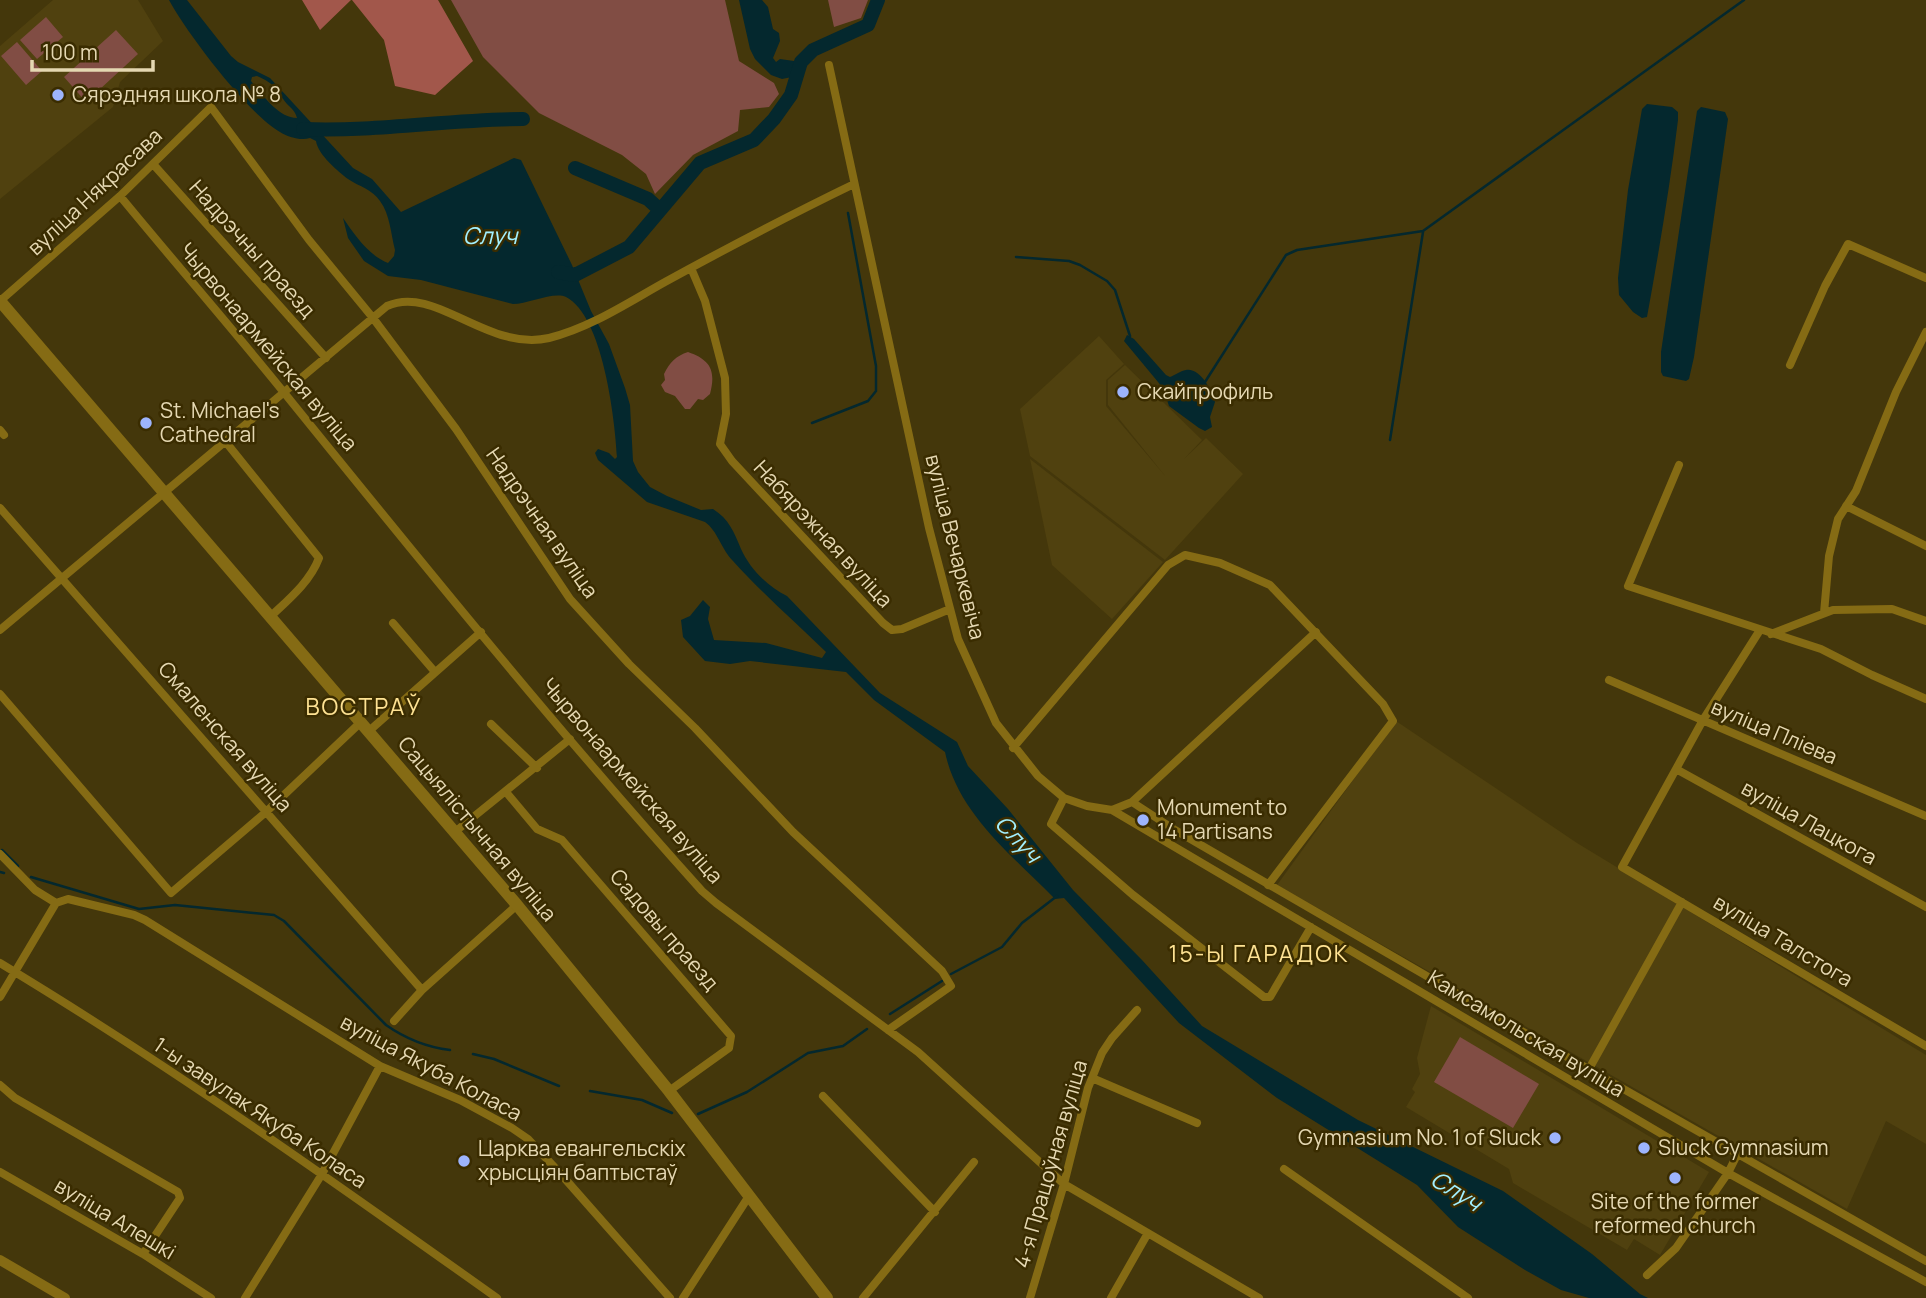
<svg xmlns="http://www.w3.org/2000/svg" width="1926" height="1298" viewBox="0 0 1926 1298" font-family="Manrope,sans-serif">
	<rect width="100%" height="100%" fill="#44370b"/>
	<path fill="#50410f" d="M53,0H138L163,41L120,82L113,107L0,199V46Z
		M1099,336L1124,364L1106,380V406L1166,477L1108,405V380L1125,365L1202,440L1184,459L1206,438L1243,474L1165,560L1030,456L1020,409Z
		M1030,459L1163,562L1112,619L1052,565Z
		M1396,721L1577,843L1926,1055V1144L1886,1121L1847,1209L1277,885Z
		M1431,1006L1709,1172L1660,1255L1634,1239L1627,1250L1513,1183L1509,1169L1406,1107L1415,1092L1412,1089L1420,1074L1417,1058Z"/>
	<path fill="#814d44" d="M451,0H725L739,61L774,83L779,94L769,107L740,110L738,131L693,155L655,194L646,174L622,155L539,113L483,57Z
		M828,0H868L861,18L834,27Z
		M46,17L63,37L37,59L20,40Z
		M116,30L138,54L86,102L64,77Z
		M17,42L42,71L26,85L1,56Z
		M688,352C711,360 716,371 710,394L703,400L698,399L690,409H685L675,396L665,392L661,385L665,380L664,374C670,362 676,356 688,352Z
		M1460,1037L1539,1084L1513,1128L1434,1082Z"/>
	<path fill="#a2574b" d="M302,0H351L320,30Z
		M352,0H438L473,61L435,95L395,86L384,40Z"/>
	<path fill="#04282e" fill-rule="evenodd" d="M169,0H187L231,56L238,62L270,78L353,168L372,179L401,212L514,158L521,160L572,265L591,311L609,344L625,388L630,405L633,461L638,472L650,487L667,496L701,510L713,509C729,519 734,532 741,549C750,569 768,587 787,596L880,693L957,742L968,766L1008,809L1073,890L1142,960L1202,1026L1358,1120L1503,1191L1592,1254L1640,1294L1648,1298H1589L1561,1290L1525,1270L1458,1227L1417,1185L1277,1098L1179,1023L1064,898L1055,899C1013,856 958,814 945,752L874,700L846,672L750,661L730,664L705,661L683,637L681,620L690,616L703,600L710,607L708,619L714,640L766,643L822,658L826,652C795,622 762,593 733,561C722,550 717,530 705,522L647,502L598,460L595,453L598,449L609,453L615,459L617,457C615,419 603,316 566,297C554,291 528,304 513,304L421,280L388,276L364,261L348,238L343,218C355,235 368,255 388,263L394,256L395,250C391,235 390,214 380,201C372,189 360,187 348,179C338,171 318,155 316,141L310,138C301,141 288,137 280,132C249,115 186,32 169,0ZM257,76C276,84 275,89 287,104C292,109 295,111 297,118C278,118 263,95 251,81L252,77Z
		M739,0H762L768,7L773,29L779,33L780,41L773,58L776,62L780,59L801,62L797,76L782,79L771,75L755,59L750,49Z
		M1647,104L1672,107L1678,112V120C1670,186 1659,251 1647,317L1642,318L1633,312L1619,295L1618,278L1628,190L1642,109Z
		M1701,107L1725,112L1728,119L1694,357L1689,379L1686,381L1663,376L1661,372V352L1697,111Z
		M1127,335L1134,339L1166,375L1170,377C1175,375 1180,371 1186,370C1201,368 1211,390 1215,402L1210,417L1212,427L1205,431L1199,428L1169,406L1163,388L1124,341Z"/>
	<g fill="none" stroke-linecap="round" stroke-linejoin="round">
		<path stroke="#04282e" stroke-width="2.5" d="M1016,257L1069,261L1080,265L1107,281L1115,290L1130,336
			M1205,382L1286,255L1297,250L1423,231L1744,0
			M812,423L868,401L876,391V366L848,213
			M1390,440L1423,232
			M2,850L18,866
			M0,872L4,873
			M31,877L139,909L175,905L274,915L284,921L386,1025C406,1039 425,1047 450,1050
			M951,974L1002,947L1022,923L1057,896
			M890,1014L942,981
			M473,1054L494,1059L559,1086
			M590,1091L642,1100L672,1113
			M698,1114L747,1092L808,1053L843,1046L867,1029"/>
		<path stroke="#04282e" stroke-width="14" d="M303,129C377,132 450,119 523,119
			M575,168L648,199L660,210
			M558,272L575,275L629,247L700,163L754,140L774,119L791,95L801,62L813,50L868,25L878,0"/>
		<path stroke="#856b14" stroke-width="8" d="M829,65L929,528L958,639L996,723L1038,776L1064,798L1051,824L1133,895L1264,997H1270L1311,927
			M153,164L326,358
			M120,196C175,263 232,328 286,395C422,563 558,731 702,891L716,903L918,1052L1064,1184L1259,1298
			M691,268L705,301L725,378L726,414L720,444L732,461L883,623L892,630L902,629L950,609
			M0,301L120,196L211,107L309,240L373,318L456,429L570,599L629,664L695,728L793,832L942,971L951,986L888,1030
			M1790,365L1825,286L1848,244L1926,278
			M0,430L4,435
			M225,441L319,558C310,582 288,600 270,617
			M1679,465L1628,586L1821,649L1872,675L1926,699
			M1846,506L1926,546
			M0,508L422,990
			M1824,613L1829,556L1838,519L1856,491L1896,392L1926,332
			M393,623L435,672
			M0,630L387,306C435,284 487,352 549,338C590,328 629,302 665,282C727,248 790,215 854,184
			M1760,630L1703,720L1622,867L1926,1046
			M1771,634L1833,610L1892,609L1926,621
			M1609,680L1926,816
			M0,694L171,893L266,812L361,722
			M491,724L537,768
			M369,731L481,632
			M1013,748L1168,565L1185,555L1220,563L1270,585L1383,704L1393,721L1268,885
			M1676,769L1926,907
			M506,792L537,829L562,840L731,1036L729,1048L669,1091
			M1064,798L1087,806L1112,810L1728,1173L1926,1282
			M1132,802L1175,830L1525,1033L1926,1261
			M1112,810L1132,802L1316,632
			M456,831L570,739
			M0,854L35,890L56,903
			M56,903L68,899L134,915L145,920L380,1066L460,1100L512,1128L528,1139L559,1172L670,1298
			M0,963C171,1066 334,1182 497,1298
			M0,997L56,903
			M394,1021L422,990L517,905
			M1589,1069L1682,902
			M1092,1078L1197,1123
			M0,1085L15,1098L178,1192L180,1198L143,1254
			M823,1096L935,1212
			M1284,1169L1468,1298
			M0,1172L143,1254L211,1298
			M1647,1275L1676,1248L1728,1173L1738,1153
			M245,1298L322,1174L380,1066
			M683,1298L749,1196
			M863,1298L974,1162
			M1030,1298L1064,1184L1088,1088L1102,1053L1112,1038L1137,1010
			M1111,1298L1148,1233"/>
		<path stroke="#856b14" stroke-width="10" d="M0,1260L65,1298"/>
		<path stroke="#856b14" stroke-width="12" d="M0,301L517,905L669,1091L827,1298"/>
	</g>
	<g fill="#9db4fd" stroke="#3a2c00" stroke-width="2.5">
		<circle cx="58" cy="95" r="7"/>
		<circle cx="1123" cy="392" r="7"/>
		<circle cx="146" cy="423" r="7"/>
		<circle cx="1143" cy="820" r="7"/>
		<circle cx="1555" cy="1138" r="7"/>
		<circle cx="1644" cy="1148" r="7"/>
		<circle cx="464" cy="1161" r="7"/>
		<circle cx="1675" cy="1178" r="7"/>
	</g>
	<g text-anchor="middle" stroke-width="5" stroke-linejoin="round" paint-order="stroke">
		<g font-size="21" fill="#e5d8b2" stroke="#3a2c00" text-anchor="start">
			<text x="72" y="102">Сярэдняя школа № 8</text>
			<text x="1137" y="399">Скайпрофиль</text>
			<text x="160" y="418">St. Michael's<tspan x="160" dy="24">Cathedral</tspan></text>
			<text x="1157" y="815">Monument to<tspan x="1157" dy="24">14 Partisans</tspan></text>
			<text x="1541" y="1145" text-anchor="end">Gymnasium No. 1 of Sluck</text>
			<text x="1658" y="1155">Sluck Gymnasium</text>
			<text x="478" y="1156">Царква евангельскіх<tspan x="478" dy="24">хрысціян баптыстаў</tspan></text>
			<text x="1675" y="1209" text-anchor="middle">Site of the former<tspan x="1675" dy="24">reformed church</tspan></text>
		</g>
		<g font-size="21" fill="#e5d8b2" stroke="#3a2c00">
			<text transform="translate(95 192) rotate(-43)" y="7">вуліца Някрасава</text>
			<text transform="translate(252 249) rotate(48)" y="7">Надрэчны праезд</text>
			<text transform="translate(268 347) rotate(50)" y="7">Чырвонаармейская вуліца</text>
			<text transform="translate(542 523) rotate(55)" y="7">Надрэчная вуліца</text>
			<text transform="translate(823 534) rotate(47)" y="7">Набярэжная вуліца</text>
			<text transform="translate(955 547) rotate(76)" y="7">вуліца Вечаркевіча</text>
			<text transform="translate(1774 732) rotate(23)" y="7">вуліца Пліева</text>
			<text transform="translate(225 737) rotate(49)" y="7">Смаленская вуліца</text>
			<text transform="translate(632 781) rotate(49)" y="7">Чырвонаармейская вуліца</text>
			<text transform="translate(1809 823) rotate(29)" y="7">вуліца Лацкога</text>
			<text transform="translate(477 829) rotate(50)" y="7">Сацыялістычная вуліца</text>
			<text transform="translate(664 930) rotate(49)" y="7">Садовы праезд</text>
			<text transform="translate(1783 941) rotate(31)" y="7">вуліца Талстога</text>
			<text transform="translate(1526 1034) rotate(31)" y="7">Камсамольская вуліца</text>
			<text transform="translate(431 1068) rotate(28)" y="7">вуліца Якуба Коласа</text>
			<text transform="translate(260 1113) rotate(34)" y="7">1-ы завулак Якуба Коласа</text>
			<text transform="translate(1051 1164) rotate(-74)" y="7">4-я Працоўная вуліца</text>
			<text transform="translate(115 1219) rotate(31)" y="7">вуліца Алешкі</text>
		</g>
		<g font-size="23" font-style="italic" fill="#a2f0ff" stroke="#3a2c00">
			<text x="490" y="244">Случ</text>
			<text transform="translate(1018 839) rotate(47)" y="8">Случ</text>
			<text transform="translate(1456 1191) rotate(32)" y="8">Случ</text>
		</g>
		<g font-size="23" letter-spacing="2" fill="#fee293" stroke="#3a2c00">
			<text x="364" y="715">ВОСТРАЎ</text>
			<text x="1259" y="962">15-Ы ГАРАДОК</text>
		</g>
	</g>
	<path d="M32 60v10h121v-10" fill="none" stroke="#e5d8b2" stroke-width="3.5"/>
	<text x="42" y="60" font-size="21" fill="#e5d8b2" stroke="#3a2c00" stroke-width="5" paint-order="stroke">100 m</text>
</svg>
